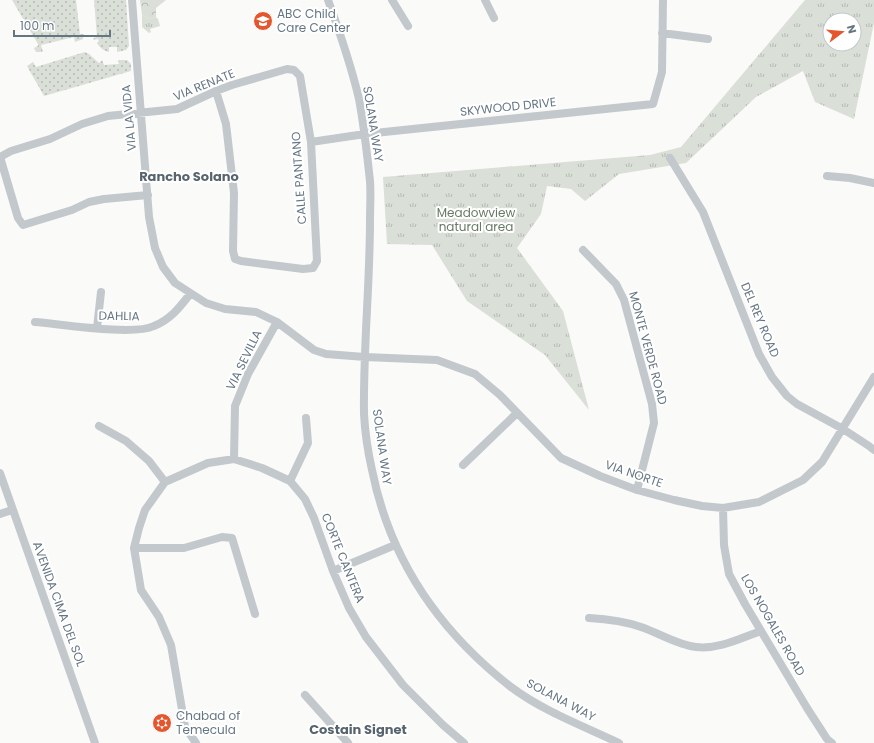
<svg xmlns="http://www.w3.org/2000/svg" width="874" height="743" viewBox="0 0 874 743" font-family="Poppins,sans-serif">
	<defs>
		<pattern id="grass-dots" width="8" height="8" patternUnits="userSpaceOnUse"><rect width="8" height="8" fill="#dadfd7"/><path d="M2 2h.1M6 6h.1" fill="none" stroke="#b4b9b4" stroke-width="1.8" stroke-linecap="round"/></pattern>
		<pattern id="forest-crowns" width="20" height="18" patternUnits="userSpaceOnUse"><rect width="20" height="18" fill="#dadfd7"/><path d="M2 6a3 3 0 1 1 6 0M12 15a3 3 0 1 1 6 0" fill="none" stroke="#b4b9b4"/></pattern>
		<pattern id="park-tufts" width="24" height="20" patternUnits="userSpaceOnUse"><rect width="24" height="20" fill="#dadfd7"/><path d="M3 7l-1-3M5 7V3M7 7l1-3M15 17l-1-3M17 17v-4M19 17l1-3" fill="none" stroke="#b4b9b4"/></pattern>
	</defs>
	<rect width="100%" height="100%" fill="#fafaf8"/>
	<path fill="url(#grass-dots)" d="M12,0H76L80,34H84L83,39L75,42L74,37L41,45L43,52H36L34,48L38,46V44Z
		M94,0H126L129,46L126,50L117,52V47H109V52C104,51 99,47 97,43L99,42L98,39L94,40L93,39L97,36Z
		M85,52L89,54L99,63L102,60L104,65L119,64L118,60H127L131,64V71L44,96L27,66L33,62L36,67Z"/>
	<path fill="url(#forest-crowns)" d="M140,0H166L156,8V17L149,19L142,15Z"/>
	<path fill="url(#park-tufts)" fill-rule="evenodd" d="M805,0H874V23L854,119L815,102L803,71L756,97L686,163L619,174L585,201L571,189L547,186L541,214L517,248L563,311L589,410L545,355L467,301L432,245L387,244L383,177L650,155L681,147ZM830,20H854V44H830Z
		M142,15L149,19L156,17L158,19L160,26L150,29L151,32L149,33L142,27Z"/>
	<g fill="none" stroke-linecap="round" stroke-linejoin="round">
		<path stroke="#c3c8cc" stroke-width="8" d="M132,0L149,217L155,248L163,267L175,283L206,303L225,309L256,312L277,322L314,350L326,354L365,357L437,360L475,374L500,395L561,458L600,476L637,490L674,500L702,506L723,508L759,502L803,480L822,462L874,377
			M328,0C340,33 351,65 359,99C364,126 367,153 370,181C371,194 370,207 370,220C370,285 363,349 364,414C365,433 368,452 372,470C390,560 439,631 511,687C543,711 583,726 619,743
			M392,0L408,26
			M485,0L494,18
			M662,33L708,39
			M311,142L365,134L653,104L662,72L663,0
			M670,158L703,212L759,354L772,377L787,396L797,404L843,429L869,446L874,450
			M827,176L850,178L874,183
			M148,195L104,199L89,202L72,210L23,225L18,218L0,157L11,151L50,139L82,124L108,116L177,109L216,91L232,85L287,69L294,70L300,76L311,142L317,261L313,268L303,269L241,261L235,259L233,251L234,193L226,124L216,91
			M583,250L616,284L624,300L652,404L654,423L637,490
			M35,322C61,324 133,336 154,326C171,319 180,307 190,294
			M97,328L101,292
			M99,426L126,441L149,461L165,482
			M234,459L235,406L248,374L277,322
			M463,465L517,413
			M0,473L95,743
			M290,481L308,443L306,418
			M723,508L724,545L729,574L745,604L807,708L827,739L832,743
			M0,514L12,510
			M134,548H184L222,537L232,538L255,614
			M333,571L395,545
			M589,618C607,619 624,621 641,627C659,633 677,645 696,647C718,650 741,638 761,631
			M305,695L348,743
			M196,743L185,727L171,645L159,617L141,590L134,548L139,528L145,510L165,482L208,463L234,459L262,468L290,481L305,499L314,518L333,571L349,608L366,637L403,685L443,725L464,743"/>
	</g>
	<defs>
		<symbol id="school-disc" viewBox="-11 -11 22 22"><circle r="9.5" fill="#e4572e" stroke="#fff"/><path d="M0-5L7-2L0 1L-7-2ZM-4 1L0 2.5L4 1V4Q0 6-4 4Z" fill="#fff"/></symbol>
		<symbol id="synagogue-disc" viewBox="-11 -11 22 22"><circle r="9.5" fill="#e4572e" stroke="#fff"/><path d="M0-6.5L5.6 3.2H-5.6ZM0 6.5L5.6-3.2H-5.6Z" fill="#fff"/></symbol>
	</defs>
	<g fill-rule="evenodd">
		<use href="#school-disc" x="252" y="10" width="22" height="22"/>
		<use href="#synagogue-disc" x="151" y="712" width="22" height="22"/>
	</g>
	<g text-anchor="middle" stroke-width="4" stroke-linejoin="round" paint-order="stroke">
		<g font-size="12" fill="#657683" stroke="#fff" text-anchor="start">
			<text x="277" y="18">ABC Child<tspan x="277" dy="14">Care Center</tspan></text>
			<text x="176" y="720">Chabad of<tspan x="176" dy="14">Temecula</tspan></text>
		</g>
		<g font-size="12" fill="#657683" stroke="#fff">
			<text transform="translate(204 85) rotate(-22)" y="4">VIA RENATE</text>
			<text transform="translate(508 107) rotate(-6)" y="4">SKYWOOD DRIVE</text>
			<text transform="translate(129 118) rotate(-95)" y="4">VIA LA VIDA</text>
			<text transform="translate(373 124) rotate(81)" y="4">SOLANA WAY</text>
			<text transform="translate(299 178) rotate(-94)" y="4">CALLE PANTANO</text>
			<text transform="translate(119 316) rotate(1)" y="4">DAHLIA</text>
			<text transform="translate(760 320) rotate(67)" y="4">DEL REY ROAD</text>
			<text transform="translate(648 348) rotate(75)" y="4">MONTE VERDE ROAD</text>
			<text transform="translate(244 360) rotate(-64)" y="4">VIA SEVILLA</text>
			<text transform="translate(382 447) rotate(82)" y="4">SOLANA WAY</text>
			<text transform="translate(634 474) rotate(19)" y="4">VIA NORTE</text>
			<text transform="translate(343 558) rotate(68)" y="4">CORTE CANTERA</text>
			<text transform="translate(59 604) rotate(70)" y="4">AVENIDA CIMA DEL SOL</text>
			<text transform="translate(773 625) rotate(60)" y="4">LOS NOGALES ROAD</text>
			<text transform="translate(561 700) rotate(28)" y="4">SOLANA WAY</text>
		</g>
		<g font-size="12" fill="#687a64" stroke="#fff">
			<text x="476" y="217">Meadowview<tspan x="476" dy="14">natural area</tspan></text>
		</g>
		<g font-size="13" font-weight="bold" fill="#57646e" stroke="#fff">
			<text x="189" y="181">Rancho Solano</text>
			<text x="358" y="734">Costain Signet</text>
		</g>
	</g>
	<g transform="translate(842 32) rotate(74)"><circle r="19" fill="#ffffff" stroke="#c1c8cd"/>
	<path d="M0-3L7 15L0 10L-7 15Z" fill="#e4572e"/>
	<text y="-6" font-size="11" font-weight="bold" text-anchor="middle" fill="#657683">N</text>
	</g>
	<path d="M14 30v6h96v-6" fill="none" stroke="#657683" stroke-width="2"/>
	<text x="20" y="30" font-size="12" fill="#657683" stroke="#ffffff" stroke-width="3" paint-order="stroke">100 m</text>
</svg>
